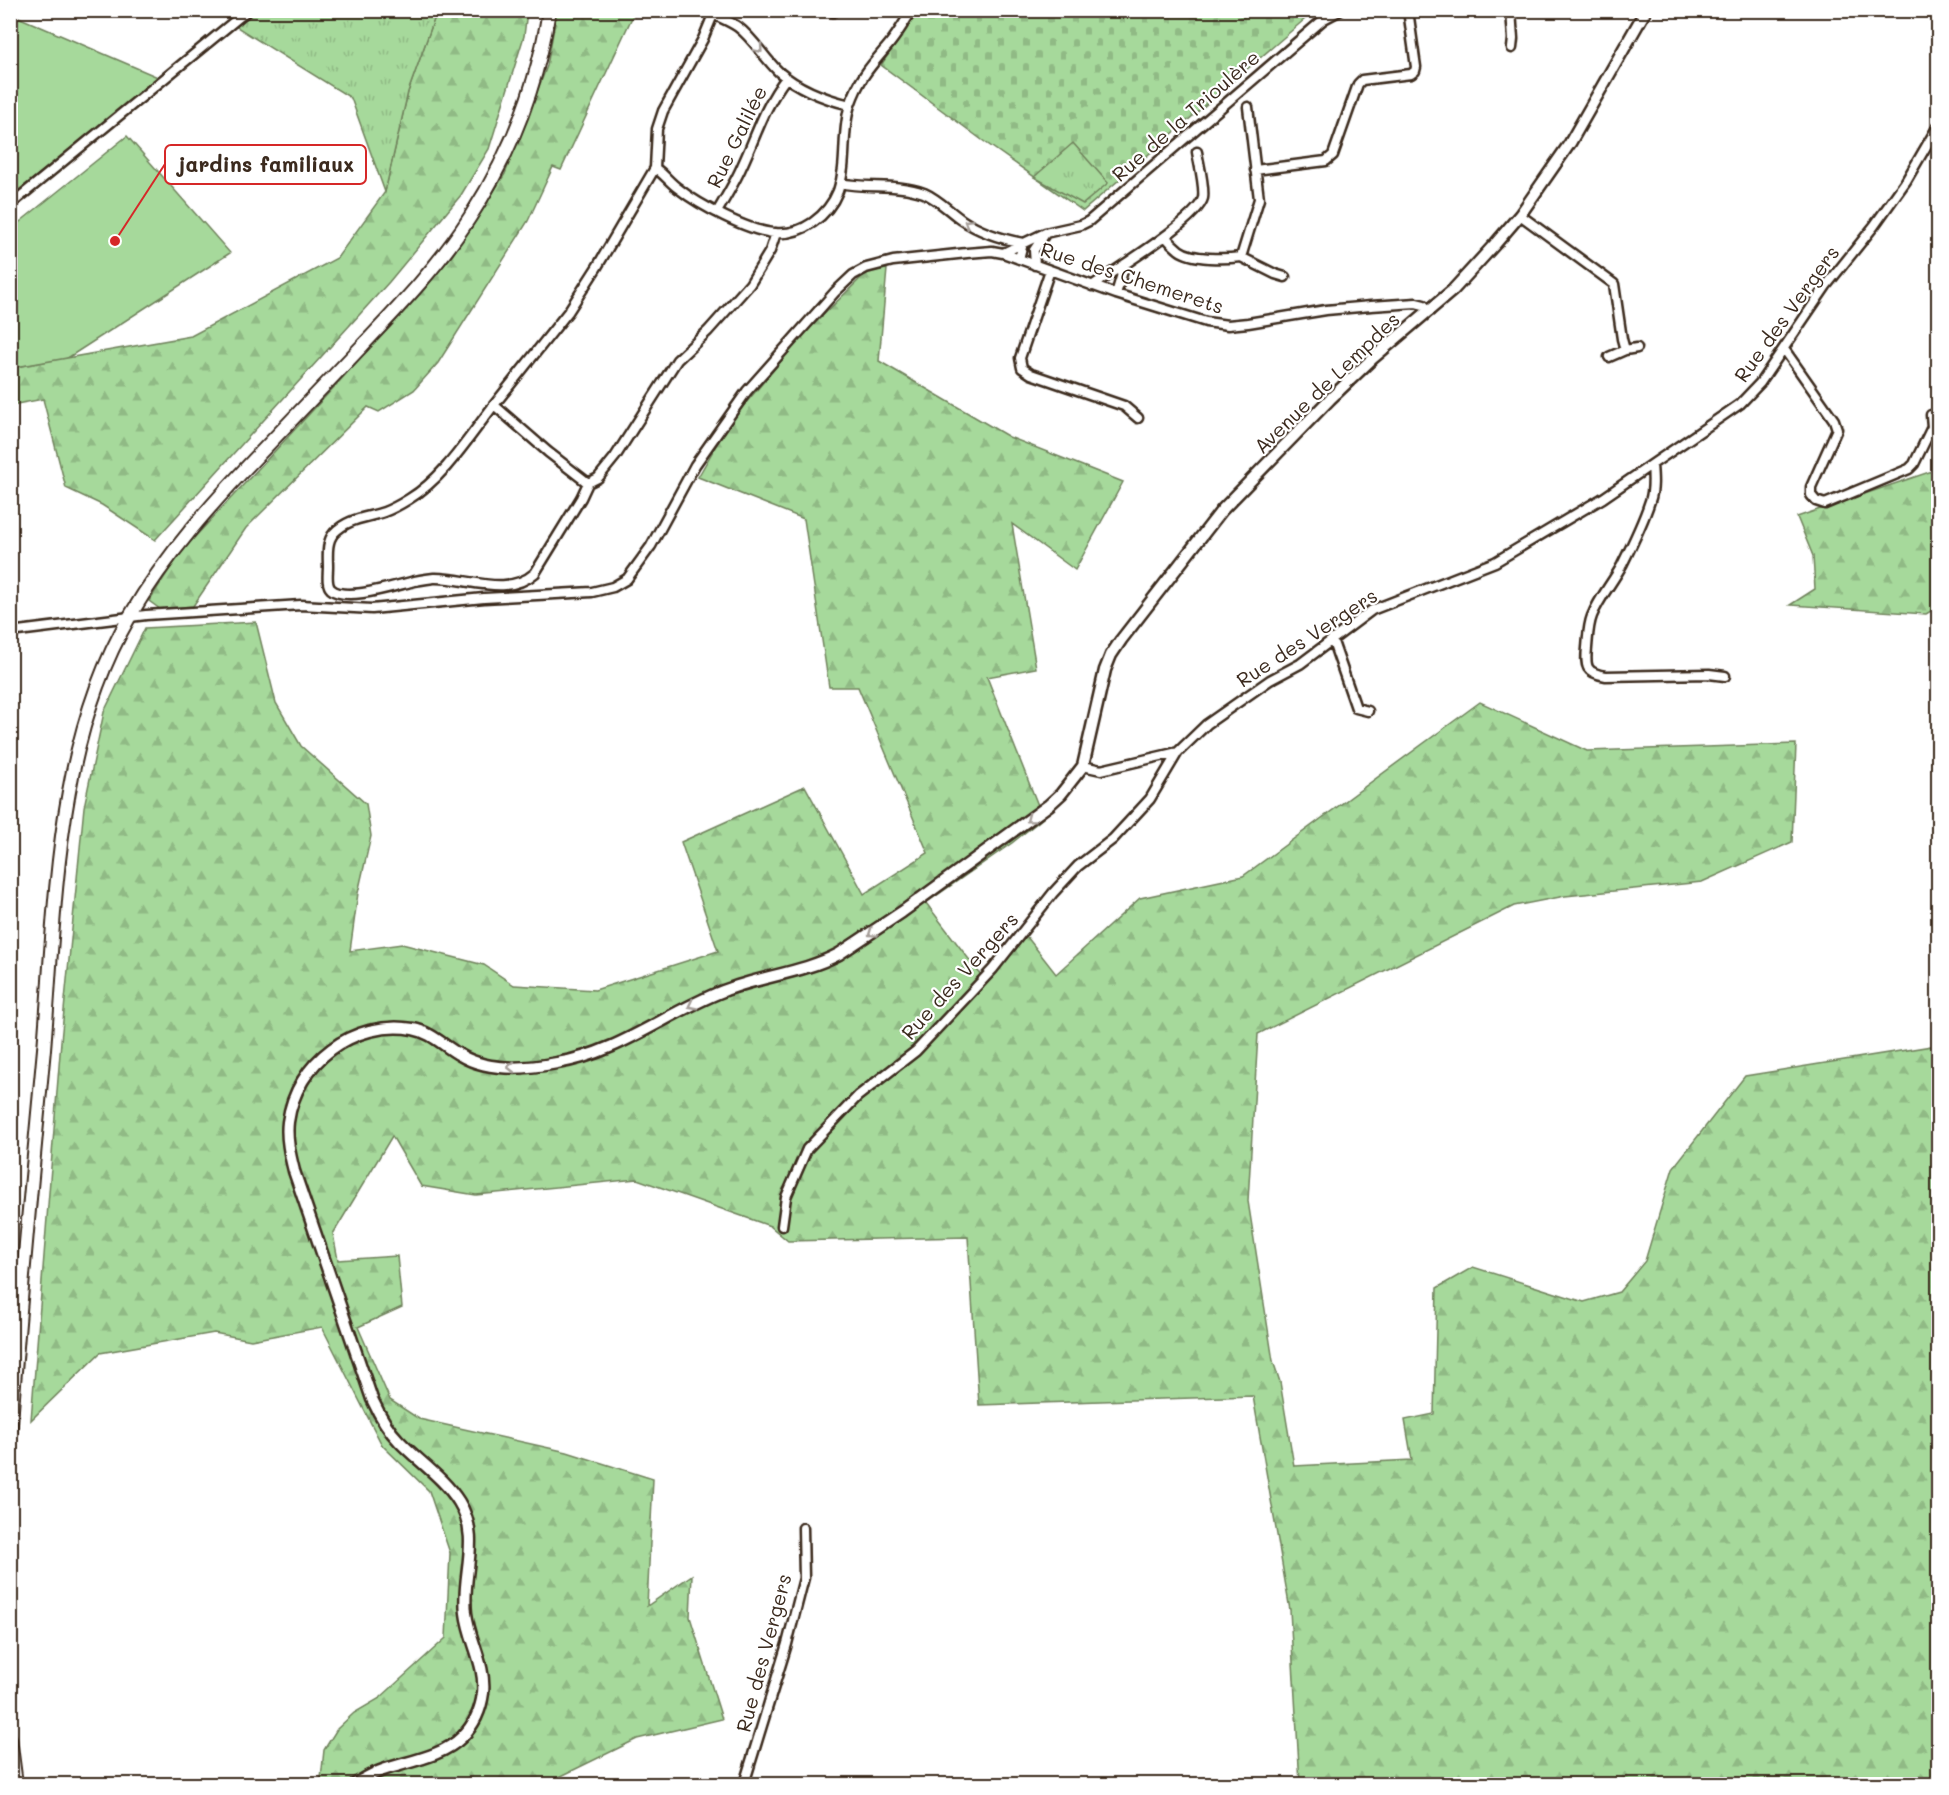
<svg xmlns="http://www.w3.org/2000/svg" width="1949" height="1795" viewBox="0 0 1949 1795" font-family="Mali,sans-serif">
	<defs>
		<pattern id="forest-firs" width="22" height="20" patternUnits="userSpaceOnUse" patternTransform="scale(1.5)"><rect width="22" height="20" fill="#a6d99b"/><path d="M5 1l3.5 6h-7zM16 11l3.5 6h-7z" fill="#90ba85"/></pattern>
		<pattern id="cemetery-stones" width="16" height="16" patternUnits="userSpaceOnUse" patternTransform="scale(1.5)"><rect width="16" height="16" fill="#a6d99b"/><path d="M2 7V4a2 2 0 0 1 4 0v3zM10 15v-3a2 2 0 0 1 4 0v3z" fill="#90ba85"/></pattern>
		<pattern id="park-tufts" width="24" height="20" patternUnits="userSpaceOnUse" patternTransform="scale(1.5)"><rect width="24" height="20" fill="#a6d99b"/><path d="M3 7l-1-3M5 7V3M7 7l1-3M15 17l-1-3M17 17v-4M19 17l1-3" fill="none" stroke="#90ba85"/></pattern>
	</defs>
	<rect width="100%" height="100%" fill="#fff"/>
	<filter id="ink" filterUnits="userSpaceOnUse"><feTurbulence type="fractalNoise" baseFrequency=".0167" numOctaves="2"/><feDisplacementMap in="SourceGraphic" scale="12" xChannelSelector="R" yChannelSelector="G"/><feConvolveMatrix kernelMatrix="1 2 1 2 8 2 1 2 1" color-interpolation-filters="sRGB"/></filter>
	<g filter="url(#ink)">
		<path fill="#a6d99b" stroke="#70825c" stroke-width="1.5" d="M11,14L160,78L11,196Z
			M127,136L230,253L66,359L11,368V229Z"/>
		<path fill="url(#forest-firs)" stroke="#70825c" stroke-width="1.5" d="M437,11H527L524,36L489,149L461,195L389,282L155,540L102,505L66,488L43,399L11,405V368L191,336L337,258L385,192L408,92Z
			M557,11H635L561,170L553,167L528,221L438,363L414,390L379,412L368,407L246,528L193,606L160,609L149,601L180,553L337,384L452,256L505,174L547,66Z
			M887,269L879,361L1009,437L1123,482L1075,570L1012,524L1036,668L987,677L1043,818L1012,843L926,903L981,975L1020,928L1056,974L1140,898L1243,876L1480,702L1587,751L1796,744L1792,842L1702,882L1565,896L1514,906L1258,1034L1248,1201L1273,1361L1280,1382L1294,1466L1412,1460L1405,1420L1434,1414L1437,1288L1473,1267L1584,1302L1619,1292L1645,1261L1673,1168L1745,1076L1938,1045V1784H1300L1290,1610L1253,1396L979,1405L968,1237L788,1241L770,1226L637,1179L476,1195L421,1186L392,1136L333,1234L338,1260L397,1256L402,1307L358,1327L390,1400L419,1419L567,1452L653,1479L647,1606L692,1575L690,1617L722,1719L637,1739L545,1784H317L321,1779L324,1750L337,1729L354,1713L380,1698L446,1638L450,1553L429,1491L382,1445L322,1327L251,1340L214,1333L100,1353L31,1420L61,1041L84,807L104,712L145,628L256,622L276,703L301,746L366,804L371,836L358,893L350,951L402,944L484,965L514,985L595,990L718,951L681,842L805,786L864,894L928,853L858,687H829L804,519L698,477L729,423L803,335L867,272Z
			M1938,469V607L1926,614L1790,605L1815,589L1813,556L1797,517Z"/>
		<path fill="url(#cemetery-stones)" stroke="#70825c" stroke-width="1.5" d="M918,11H1312V13L1083,211L982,140L881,65Z"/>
		<path fill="url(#park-tufts)" stroke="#70825c" stroke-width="1.5" d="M248,11H437L408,92L385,192L351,98L232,24Z
			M1073,143L1108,183L1083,204L1034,177Z"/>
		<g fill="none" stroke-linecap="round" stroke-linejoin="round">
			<defs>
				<path id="minor" d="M715,10L703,39L663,111L657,129L655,168C664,174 670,183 679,189C699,205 748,231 774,233C802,236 828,216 838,191C848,163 841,133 850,105C859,79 869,68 886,48C896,37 904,23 912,10
					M1511,10L1513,39L1512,48
					M833,12L834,10
					M713,14C721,18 731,22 738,27C754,39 764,58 779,72C799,89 825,99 850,105
					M655,168L597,267L568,312L494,405L548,452L588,483L598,478L615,457L677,360L708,331L750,284L770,251L776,233
					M1255,170L1326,161L1333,155L1358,84L1362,80L1411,74L1415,71L1416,67L1408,10
					M840,183C868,189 897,183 924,193C938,199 949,211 962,220C980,232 1002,239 1023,243L1019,259
					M10,205L248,10
					M717,212C726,197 735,182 742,166C757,134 764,107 786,78
					M1520,215L1614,284L1622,339L1625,350L1637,348
					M1165,236C1169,241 1174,246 1179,250C1192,260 1226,259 1241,257L1259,199L1248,107
					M1003,253L1045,233L1081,225L1089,221L1324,19L1341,10
					M1241,257L1275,274L1285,277
					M1035,265L1034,250L1045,234
					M1050,270L1020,358L1022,368L1031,374L1124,406L1138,418
					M1092,286C1113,271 1198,220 1203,198C1205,187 1199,164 1197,152
					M1116,294L1125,264
					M1784,349L1834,420L1837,429L1811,487V495L1816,501L1825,504L1909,469L1914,464L1932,427L1931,415
					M1609,357L1625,350
					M494,405C469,437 444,478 409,499C401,504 392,509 384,512C367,518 348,518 334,533C326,542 328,556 328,567C328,574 326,584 331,589C345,602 394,586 411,582C418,580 426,579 434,578C466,577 507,598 535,573L581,498L588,483
					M1652,465C1653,477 1654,490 1650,501C1643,523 1632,545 1622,565C1613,582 1599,598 1592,616C1588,626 1588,638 1587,648C1585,667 1586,673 1606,676L1709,674L1725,676
					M10,632L146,615L301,605L372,609L484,598L592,592L613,587L627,579L651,546L695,465L747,391L835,292L853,275L866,268L893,261L967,253L992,251L1003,253L1116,294L1206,322L1228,325L1248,323L1326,310L1371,306L1416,303L1424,305L1430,311
					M1332,639L1356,708L1368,711
					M1083,766L1101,770L1178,752
					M782,1226L786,1197L807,1149L858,1096L916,1051L993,969L1053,893L1078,866L1113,839L1150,799L1178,752L1207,724L1270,680L1300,664L1372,610L1495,562L1603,498L1740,404L1760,383L1826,286L1874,226L1906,181L1938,126
					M744,1784L787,1644L804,1578L803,1528"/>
				<path id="tertiary" d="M355,1784C364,1779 373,1773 383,1770C409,1761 442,1757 462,1737C474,1725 481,1709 483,1693C486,1665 469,1640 466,1613C461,1575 482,1539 459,1502C444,1478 418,1461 399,1441C387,1429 379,1414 372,1399L294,1171C290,1155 286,1138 288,1122C296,1062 354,1019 413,1029C431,1032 444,1046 460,1055C488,1072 526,1069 557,1063C619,1053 666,1013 723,991C761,976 803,973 839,954L902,912L1049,805L1061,794L1083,766L1105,670L1111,655L1121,640L1222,510L1330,399L1373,358L1453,290L1496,243L1520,215L1570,143L1646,10"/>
				<path id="secondary" d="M10,1437C19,1308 32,1178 44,1049C56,904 55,744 130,616C166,554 215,500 264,449C297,414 330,380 363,345C401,305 440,264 470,217C510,155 538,84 549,10
					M10,1738L16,1784"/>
			</defs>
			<use href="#minor" stroke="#3b2a1e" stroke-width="13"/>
			<use href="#tertiary" stroke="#3b2a1e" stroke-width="15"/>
			<use href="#secondary" stroke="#3b2a1e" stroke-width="16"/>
			<use href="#minor" stroke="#fff" stroke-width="8"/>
			<use href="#tertiary" stroke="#fff" stroke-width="10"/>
			<use href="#secondary" stroke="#fff" stroke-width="12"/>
		</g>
		<defs><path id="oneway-chevron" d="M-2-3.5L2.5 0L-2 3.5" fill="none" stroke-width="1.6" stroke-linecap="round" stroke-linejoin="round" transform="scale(1.5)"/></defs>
		<g stroke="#a79f9a">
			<use href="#oneway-chevron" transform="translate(759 49) rotate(49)"/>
			<use href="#oneway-chevron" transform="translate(968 223) rotate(-148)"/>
			<use href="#oneway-chevron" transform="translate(1030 819) rotate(143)"/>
			<use href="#oneway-chevron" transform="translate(872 933) rotate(145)"/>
			<use href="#oneway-chevron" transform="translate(692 1005) rotate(153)"/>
			<use href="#oneway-chevron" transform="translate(511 1067) rotate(-180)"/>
		</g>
	</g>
	<g text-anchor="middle" stroke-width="4.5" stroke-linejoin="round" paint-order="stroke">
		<g font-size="20" fill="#3b2a1e" stroke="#fff">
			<text transform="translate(1186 116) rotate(-41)" y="7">Rue de la Trioulère</text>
			<text transform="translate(737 137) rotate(-64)" y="7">Rue Galilée</text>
			<text transform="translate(1132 278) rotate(18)" y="7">Rue des Chemerets</text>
			<text transform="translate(1787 314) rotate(-54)" y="7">Rue des Vergers</text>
			<text transform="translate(1327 383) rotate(-44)" y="7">Avenue de Lempdes</text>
			<text transform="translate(1307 638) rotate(-33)" y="7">Rue des Vergers</text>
			<text transform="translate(960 976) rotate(-48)" y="7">Rue des Vergers</text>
			<text transform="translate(764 1653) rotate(-75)" y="7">Rue des Vergers</text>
		</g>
	</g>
	<path fill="none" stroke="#d62828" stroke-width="2" d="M115 241L165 164"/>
	<circle fill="#d62828" stroke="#fff" stroke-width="2" cx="115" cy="241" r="6"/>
	<rect fill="#fff" stroke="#d62828" stroke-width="2" x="165" y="145" width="201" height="39" rx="6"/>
	<g font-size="21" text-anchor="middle" font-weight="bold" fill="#3b2a1e">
		<text x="266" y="172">jardins familiaux</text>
	</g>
	<rect width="1949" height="1795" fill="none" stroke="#fff" stroke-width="36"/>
	<rect x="18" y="18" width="1913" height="1759" fill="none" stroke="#3b2a1e" stroke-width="2" filter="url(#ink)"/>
</svg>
